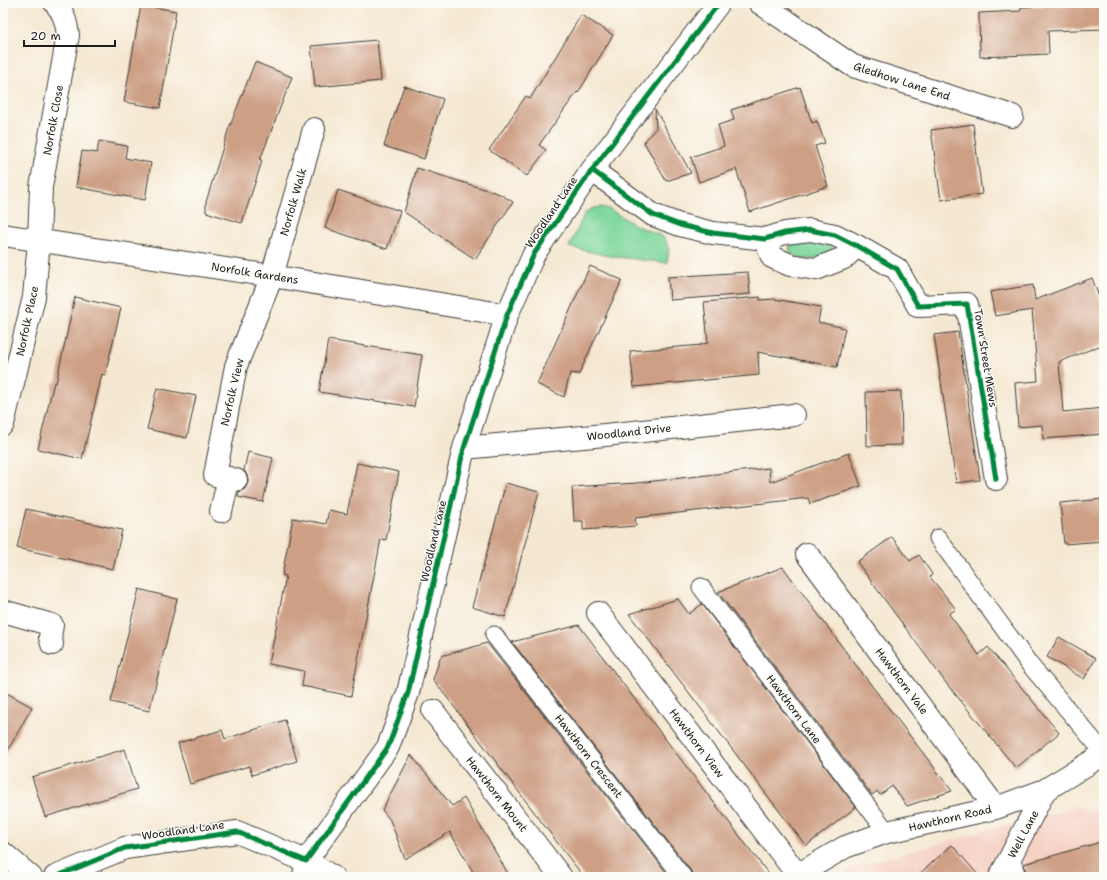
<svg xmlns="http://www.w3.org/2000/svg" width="1107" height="880" viewBox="0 0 1107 880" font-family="'Shantell Sans',sans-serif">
	<rect width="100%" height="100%" fill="#fdfcf7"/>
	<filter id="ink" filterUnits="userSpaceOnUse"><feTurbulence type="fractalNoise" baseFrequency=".025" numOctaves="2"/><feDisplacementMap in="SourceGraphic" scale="8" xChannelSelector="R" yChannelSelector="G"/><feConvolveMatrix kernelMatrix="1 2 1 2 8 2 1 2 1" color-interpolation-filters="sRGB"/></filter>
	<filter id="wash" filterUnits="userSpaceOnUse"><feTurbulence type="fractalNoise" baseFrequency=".012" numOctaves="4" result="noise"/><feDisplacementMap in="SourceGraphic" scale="16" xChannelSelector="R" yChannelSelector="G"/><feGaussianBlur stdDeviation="0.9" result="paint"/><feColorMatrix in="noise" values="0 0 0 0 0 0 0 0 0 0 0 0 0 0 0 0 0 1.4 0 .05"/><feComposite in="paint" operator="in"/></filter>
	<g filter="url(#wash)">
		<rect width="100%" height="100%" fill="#f5e8d2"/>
		<path fill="#f6d2c5" d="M1075,806L1104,815V877H842L851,868L991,829L1054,814Z"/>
		<path fill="#7fd79c" stroke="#4e7a5c" d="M601,207L609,209L637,226L662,236L666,241L669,250L667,263L609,256L569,247L585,213L593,208Z
			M802,242C812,242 831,241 836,252L835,255L805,260L791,254L789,250L790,246L793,244Z"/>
		<g id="blocks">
			<path fill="#cd9f84" d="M1104,4V29L1048,31L1049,54L980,57L979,13L1021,11V7Z
				M141,5L176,11L160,108L124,102Z
				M581,15L613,35L578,93L577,92L539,145L546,150L527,176L489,150L526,96L530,99Z
				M377,40L381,81L315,87L311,46Z
				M255,62L292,77L260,160L262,161L242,223L206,212V202L228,131Z
				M404,86L443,99L424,159L384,146Z
				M800,87L812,123L817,121L825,143L815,146L828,186L750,212L736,169L699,182L691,157L724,146L718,125L734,120L731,110Z
				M655,109L678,150L691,173L666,181L644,142L656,128Z
				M973,124L982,194L941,200L931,130Z
				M99,141L127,146L125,158L151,163L145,200L76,187L82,151L97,153Z
				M417,168L500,194L513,202L475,259L404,212Z
				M338,190L400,211L387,249L325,228Z
				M590,266L622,280L579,374L570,373L564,397L537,384Z
				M748,272L750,294L670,300L668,277Z
				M1092,278L1104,310V344L1059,362L1063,412L1104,408V434L1043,439L1042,425L1018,427L1015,383L1038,381L1032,310L995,316L990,292L1033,285L1035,300Z
				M75,297L121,308L105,375L102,374L82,459L38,449L54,382L56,383Z
				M760,297V300L774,299L821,307L818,322L845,328L837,367L758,352L759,375L634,387L630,351L702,345L701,344L708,343L704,302Z
				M958,332L980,480L956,483L934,335Z
				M328,340L422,355L414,407L319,392Z
				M157,388L196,396L187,438L147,429Z
				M901,391L902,445L867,446L866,392Z
				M248,452L273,458L263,502L238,497L239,492L245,489L248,483V477L244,470Z
				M849,453L861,486L810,504L808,498L635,518L636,526L583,530V521H574L572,487L637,483L769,468L770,482Z
				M357,463L399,472L386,540L381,539L351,696L302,686L304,671L269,664L286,576L282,575L293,518L326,524L329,510L347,514Z
				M506,483L539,492L505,617L472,607Z
				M1104,499V541L1064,544L1060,503Z
				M26,509L122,530L113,569L17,548Z
				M892,537L910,561L919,555L932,574L930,577L956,609L949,614L979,655L988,647L1059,733L1016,768L946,683L857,562Z
				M783,567L846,652L952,791L907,806L892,786L880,795L877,791L872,795L718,592Z
				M139,589L177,599L149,711L111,702Z
				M678,599L689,614L702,604L856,807L806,846L629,614Z
				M579,625L617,676L771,877H693L691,871L512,642Z
				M1059,637L1096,658L1084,679L1047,657Z
				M487,643L670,877H584L566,854L433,679L441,656Z
				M3,691L32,707L3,759Z
				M285,720L297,761L252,775L249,766L190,784L178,743L222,730L225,739Z
				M125,749L137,789L45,817L32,777Z
				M411,755L452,806L464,798L510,877H476L450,832L405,859L390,820L382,810Z
				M1104,841V877H1027L1024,864Z
				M952,845L980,877H916Z"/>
		</g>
	</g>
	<g filter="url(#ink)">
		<use href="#blocks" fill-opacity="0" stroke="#3d3b37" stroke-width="1"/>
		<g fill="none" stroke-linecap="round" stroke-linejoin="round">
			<defs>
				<path id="service" d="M938,538L1030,665L1104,753
					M701,587L887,832
					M494,635L683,877
					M1011,856L1017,877"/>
				<path id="minor" d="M760,3L853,66L1012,116
					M592,170L653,215L680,225L713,233L765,239L785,233L810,230L835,235L857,246L897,269L918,306L967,304L996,479
					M3,235L272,276L507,315
					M765,239L772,257L790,265L816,269L844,258L857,246
					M3,424L34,297L39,241L41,187L68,35C66,22 64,12 55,3
					M464,448L605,435L794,415
					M229,478L215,475L236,366L272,276L314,129
					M221,511L229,478L236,480
					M807,554L996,808
					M3,611L52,625L50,637L52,644
					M598,613L797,874
					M433,711L561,877
					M3,853L31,877
					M55,877L125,848L237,832L306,861L388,747L408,693L464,448L507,315L534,254L592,170L719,3
					M304,877L306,861L333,877
					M794,877L845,847L887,832L996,808L1045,790L1104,754
					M1000,877L1045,790"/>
			</defs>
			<use href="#service" stroke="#3d3b37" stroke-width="19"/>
			<use href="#minor" stroke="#3d3b37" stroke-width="24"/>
			<use href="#service" stroke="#fff" stroke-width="17"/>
			<use href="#minor" stroke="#fff" stroke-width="22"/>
			<defs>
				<path id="cycleway" d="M592,170L653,215L680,225L713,233L765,239L785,233L810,230L835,235L857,246L897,269L918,306L967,304L996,479
					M55,877L125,848L237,832L306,861L388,747L408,693L464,448L507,315L534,254L592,170L719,3"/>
			</defs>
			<use href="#cycleway" stroke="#fdfcf7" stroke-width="8"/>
			<use href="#cycleway" stroke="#00873e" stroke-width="5"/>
		</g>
	</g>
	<g text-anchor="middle" stroke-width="3" stroke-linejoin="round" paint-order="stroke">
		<g font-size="11" fill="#1c1c1c" stroke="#fdfcf7">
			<text transform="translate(902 81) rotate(18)" y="4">Gledhow Lane End</text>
			<text transform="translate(53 120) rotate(-80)" y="4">Norfolk Close</text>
			<text transform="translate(293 202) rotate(-74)" y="4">Norfolk Walk</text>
			<text transform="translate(551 212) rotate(-56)" y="4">Woodland Lane</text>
			<text transform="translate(255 273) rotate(9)" y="4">Norfolk Gardens</text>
			<text transform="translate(27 321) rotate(-78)" y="4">Norfolk Place</text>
			<text transform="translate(986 358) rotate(81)" y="4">Town Street Mews</text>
			<text transform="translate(232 392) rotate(-77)" y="4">Norfolk View</text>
			<text transform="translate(629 432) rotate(-6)" y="4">Woodland Drive</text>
			<text transform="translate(433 541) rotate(-77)" y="4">Woodland Lane</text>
			<text transform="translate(902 681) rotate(53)" y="4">Hawthorn Vale</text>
			<text transform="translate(794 709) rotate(53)" y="4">Hawthorn Lane</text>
			<text transform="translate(697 743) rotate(53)" y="4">Hawthorn View</text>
			<text transform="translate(589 756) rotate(52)" y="4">Hawthorn Crescent</text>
			<text transform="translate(497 794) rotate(52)" y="4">Hawthorn Mount</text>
			<text transform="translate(950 818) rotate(-13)" y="4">Hawthorn Road</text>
			<text transform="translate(183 830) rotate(-8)" y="4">Woodland Lane</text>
			<text transform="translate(1023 834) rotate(-62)" y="4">Well Lane</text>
		</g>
	</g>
	<rect width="1107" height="880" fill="none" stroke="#fdfcf7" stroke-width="16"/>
	<path d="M24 40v6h91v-6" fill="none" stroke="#1c1c1c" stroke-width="2"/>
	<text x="30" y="40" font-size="12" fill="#1c1c1c" stroke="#fdfcf7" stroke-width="3" paint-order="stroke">20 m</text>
</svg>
